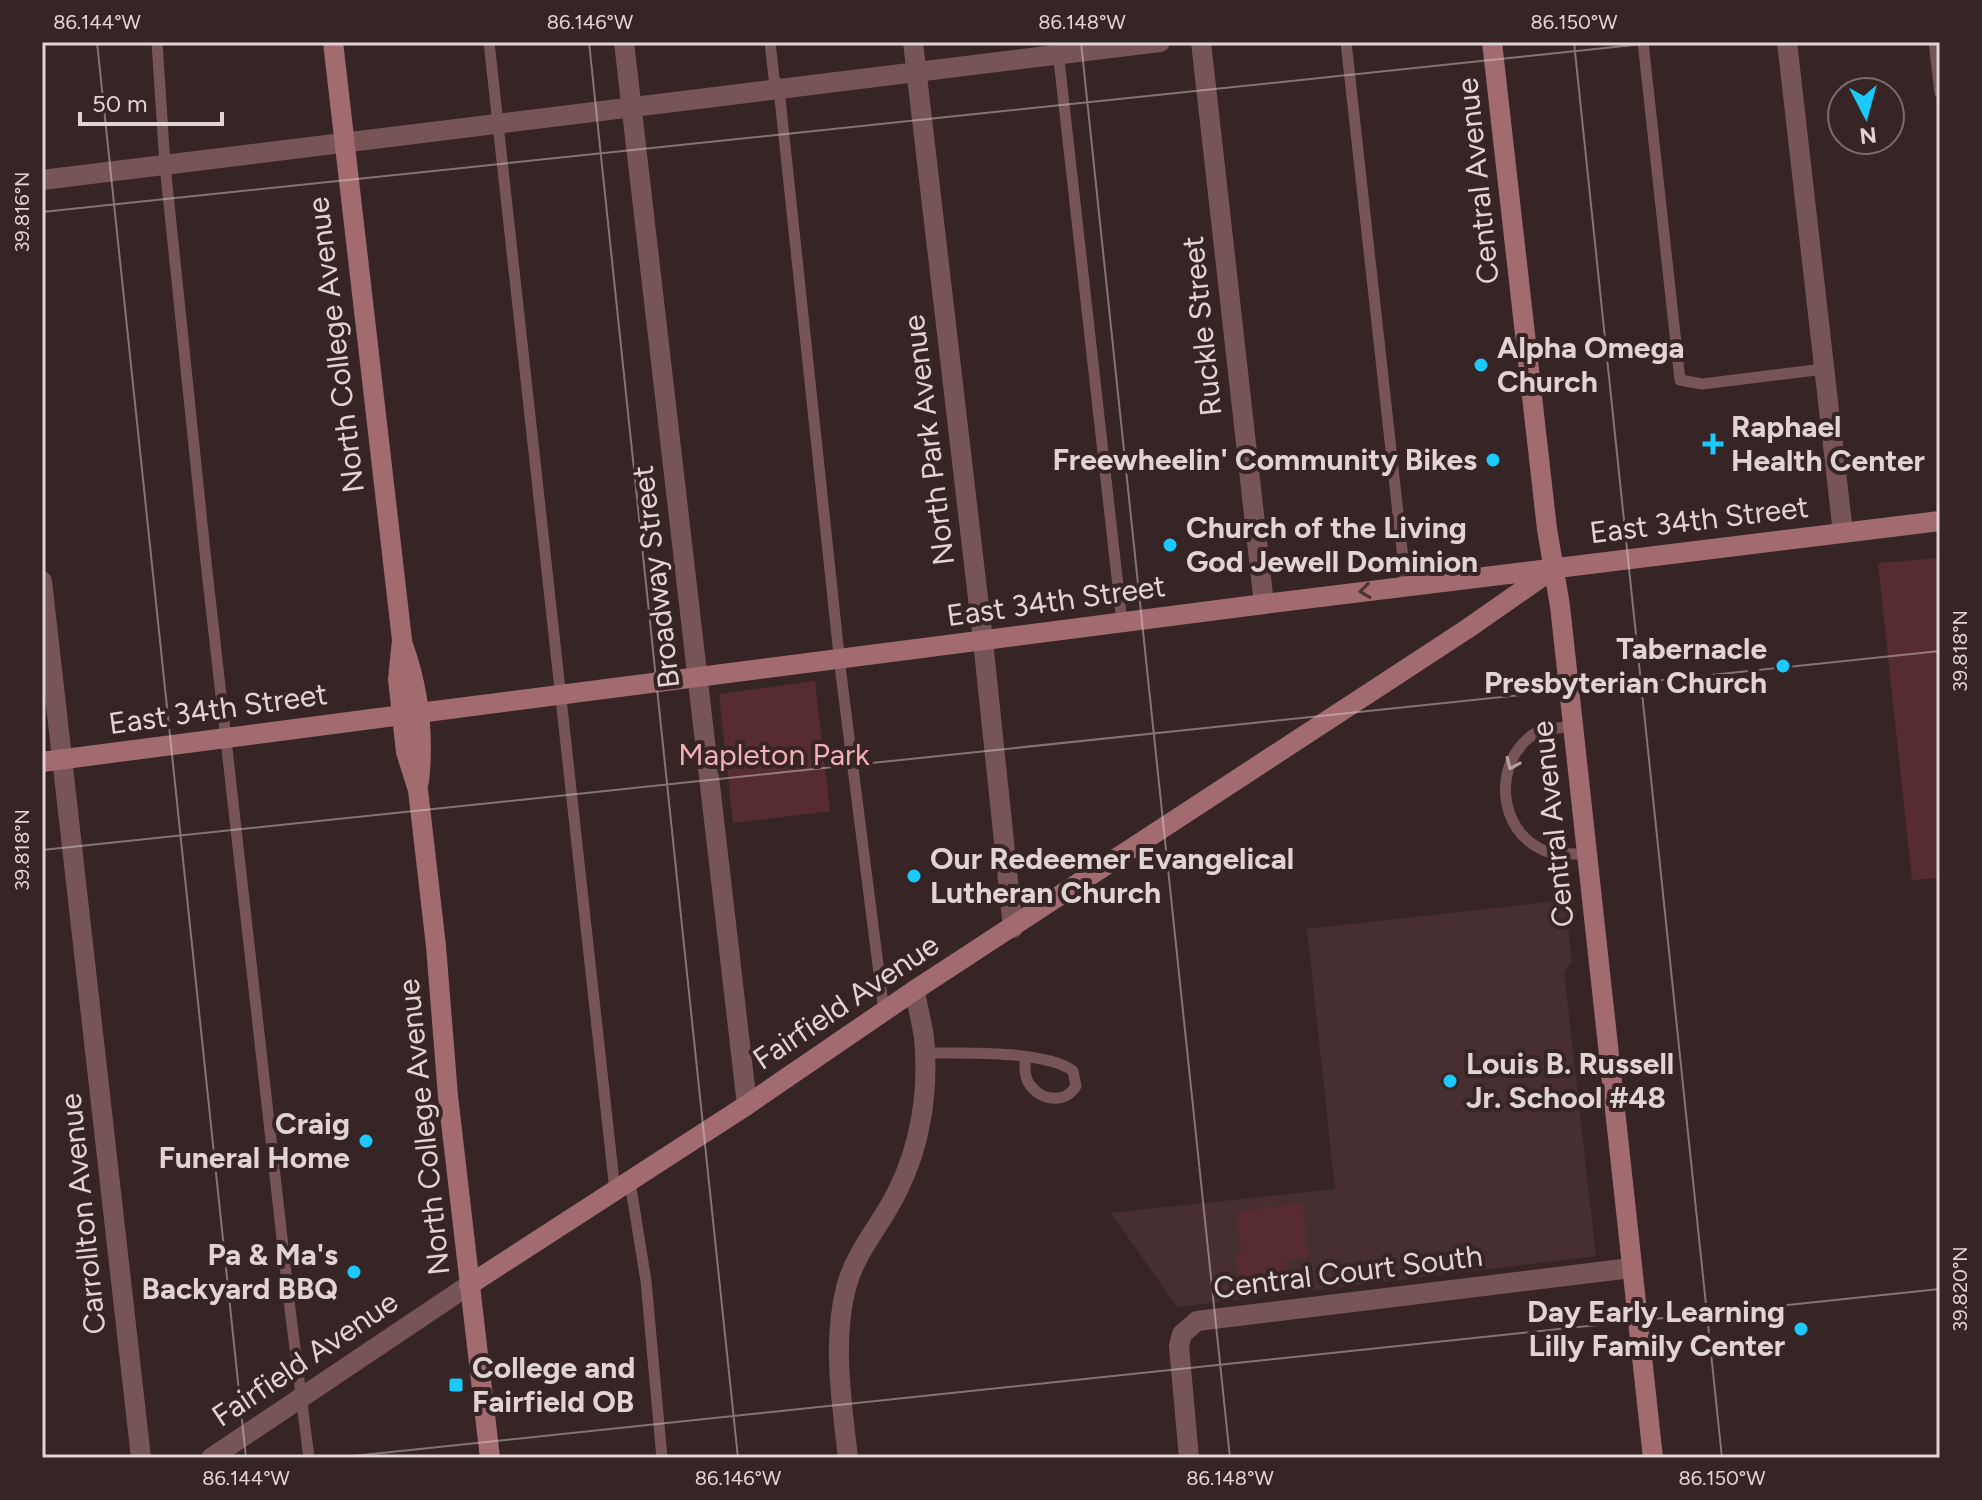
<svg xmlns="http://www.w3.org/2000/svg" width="1982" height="1500" viewBox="0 0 1982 1500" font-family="Figtree,sans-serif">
	<rect width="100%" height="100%" fill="#372526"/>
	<path fill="#472f31" d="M1565,900L1572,962L1564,972L1596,1256L1177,1307L1111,1213L1335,1189L1307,929Z"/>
	<path fill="#572c30" d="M1940,558V878L1912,880L1878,563Z
		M815,681L830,811L733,823L719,694Z
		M1302,1203L1308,1257L1286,1260L1288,1276L1239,1282L1236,1253L1242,1252L1237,1212Z"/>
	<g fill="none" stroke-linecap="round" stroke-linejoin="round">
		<path stroke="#775557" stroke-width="11" d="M157,42L165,165L206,562L290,1309L309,1458
			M489,42L615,1191
			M770,42L774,78L779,89L841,674L884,1012
			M1057,42L1122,622
			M1346,42L1406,586
			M1643,42L1680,380L1702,384L1824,369
			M1934,42L1940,93
			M1573,727C1560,728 1542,727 1531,736C1492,766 1499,831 1543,850C1556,855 1573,854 1587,854
			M925,1053C961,1053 1045,1050 1073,1071L1076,1086C1065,1104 1042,1101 1030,1085C1024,1077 1025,1067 1025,1058
			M630,1182L646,1281L662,1458"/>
		<path stroke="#775557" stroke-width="20" d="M624,42L747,1105
			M913,42L983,641L1013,928
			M1201,42L1264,604
			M1787,42L1843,533
			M42,180L1160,42
			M42,581L141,1458
			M211,1458L469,1285
			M848,1458C842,1404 832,1342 846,1288C855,1252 881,1225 897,1192C921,1145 929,1090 924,1038C922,1022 917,1006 915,990
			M1189,1458L1179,1346L1182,1334L1197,1321L1631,1268"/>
		<path stroke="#a26b6f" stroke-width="20" d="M333,42L402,640L398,679L406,752L418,790L436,946L448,1096L490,1458
			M1492,42L1547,529L1560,606L1653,1458
			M403,645C419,689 424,735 419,782
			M419,713L1264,604L1940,521
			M42,762L402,715
			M469,1285L747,1105L915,990L1467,629L1553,569"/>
	</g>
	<defs><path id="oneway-chevron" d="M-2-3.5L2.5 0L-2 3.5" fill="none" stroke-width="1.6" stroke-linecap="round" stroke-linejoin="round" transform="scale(2)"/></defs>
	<use stroke="#4c3335" href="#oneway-chevron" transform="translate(1365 591) rotate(173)"/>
	<use stroke="#b6a1a2" href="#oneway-chevron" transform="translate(1512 764) rotate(114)"/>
	<path fill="none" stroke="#e0d4d4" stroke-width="2" stroke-opacity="0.45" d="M97,42L246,1458M589,42L738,1458M1081,42L1230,1458M1574,42L1722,1458M42,212L1662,42M42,850L1940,651M334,1458L1940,1289"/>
	<g fill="#1cc9fc" stroke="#372526" stroke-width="3">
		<circle cx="1481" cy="365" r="8"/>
		<path d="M1709 432h8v8h8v8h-8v8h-8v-8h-8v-8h8z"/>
		<circle cx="1493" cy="460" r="8"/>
		<circle cx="1170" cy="545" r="8"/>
		<circle cx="1783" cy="666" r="8"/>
		<circle cx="914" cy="876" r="8"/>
		<circle cx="1450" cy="1081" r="8"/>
		<circle cx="366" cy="1141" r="8"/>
		<circle cx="354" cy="1272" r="8"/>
		<circle cx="1801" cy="1329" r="8"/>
		<rect x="448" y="1377" width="16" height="16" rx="4"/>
	</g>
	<g text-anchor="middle" stroke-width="8" stroke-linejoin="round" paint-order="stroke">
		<g font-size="30" fill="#e0d4d4" stroke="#372526">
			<text transform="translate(1478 181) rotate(-96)" y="10">Central Avenue</text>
			<text transform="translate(1202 326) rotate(-96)" y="10">Ruckle Street</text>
			<text transform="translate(336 345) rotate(-97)" y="10">North College Avenue</text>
			<text transform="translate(929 440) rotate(-97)" y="10">North Park Avenue</text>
			<text transform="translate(1699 520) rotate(-7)" y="10">East 34th Street</text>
			<text transform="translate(656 577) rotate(-97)" y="10">Broadway Street</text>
			<text transform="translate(1056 601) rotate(-8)" y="10">East 34th Street</text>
			<text transform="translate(218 709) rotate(-8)" y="10">East 34th Street</text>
			<text transform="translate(1553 824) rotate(-96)" y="10">Central Avenue</text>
			<text transform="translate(846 1002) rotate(-34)" y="10">Fairfield Avenue</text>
			<text transform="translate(424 1127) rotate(-96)" y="10">North College Avenue</text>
			<text transform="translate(83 1214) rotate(-96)" y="10">Carrollton Avenue</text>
			<text transform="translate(1348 1272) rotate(-7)" y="10">Central Court South</text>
			<text transform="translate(305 1359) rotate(-34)" y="10">Fairfield Avenue</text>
		</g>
		<g font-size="30" font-weight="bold" fill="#e0d4d4" stroke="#372526" text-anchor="start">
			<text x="1497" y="358">Alpha Omega<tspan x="1497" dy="34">Church</tspan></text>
			<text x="1731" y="437">Raphael<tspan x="1731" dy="34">Health Center</tspan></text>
			<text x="1477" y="470" text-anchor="end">Freewheelin' Community Bikes</text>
			<text x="1186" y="538">Church of the Living<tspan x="1186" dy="34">God Jewell Dominion</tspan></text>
			<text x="1767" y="659" text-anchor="end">Tabernacle<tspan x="1767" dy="34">Presbyterian Church</tspan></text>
			<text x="930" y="869">Our Redeemer Evangelical<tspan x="930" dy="34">Lutheran Church</tspan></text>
			<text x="1466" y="1074">Louis B. Russell<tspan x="1466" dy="34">Jr. School #48</tspan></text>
			<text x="350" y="1134" text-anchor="end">Craig<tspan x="350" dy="34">Funeral Home</tspan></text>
			<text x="338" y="1265" text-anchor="end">Pa &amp; Ma's<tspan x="338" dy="34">Backyard BBQ</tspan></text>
			<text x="1785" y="1322" text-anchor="end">Day Early Learning<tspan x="1785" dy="34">Lilly Family Center</tspan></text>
			<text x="472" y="1378">College and<tspan x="472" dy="34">Fairfield OB</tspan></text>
		</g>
		<g font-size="30" fill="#f3afb3" stroke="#372526">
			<text x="774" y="765">Mapleton Park</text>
		</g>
	</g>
	<rect width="1982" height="1500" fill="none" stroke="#372526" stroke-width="88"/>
	<g transform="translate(1866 116) rotate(174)"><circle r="38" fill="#372526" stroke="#7b6b6c" stroke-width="2"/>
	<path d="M0-6L14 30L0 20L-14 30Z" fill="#1cc9fc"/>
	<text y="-12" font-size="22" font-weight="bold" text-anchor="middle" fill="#e0d4d4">N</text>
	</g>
	<path d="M80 112v12h142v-12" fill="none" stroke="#e0d4d4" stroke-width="4"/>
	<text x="92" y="112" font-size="24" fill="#e0d4d4" stroke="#372526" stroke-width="6" paint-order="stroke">50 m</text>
	<rect x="44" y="44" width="1894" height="1412" fill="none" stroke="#e0d4d4" stroke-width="3"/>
	<g font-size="20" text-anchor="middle" fill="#e0d4d4">
		<text x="97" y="29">86.144°W</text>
		<text x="590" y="29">86.146°W</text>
		<text x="1082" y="29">86.148°W</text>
		<text x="1574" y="29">86.150°W</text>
		<text transform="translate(22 212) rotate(-90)" y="7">39.816°N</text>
		<text transform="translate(1960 651) rotate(-90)" y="7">39.818°N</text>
		<text transform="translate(22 850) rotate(-90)" y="7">39.818°N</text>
		<text transform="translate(1960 1289) rotate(-90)" y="7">39.820°N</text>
		<text x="246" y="1485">86.144°W</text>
		<text x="738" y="1485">86.146°W</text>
		<text x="1230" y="1485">86.148°W</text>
		<text x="1722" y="1485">86.150°W</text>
	</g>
</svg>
